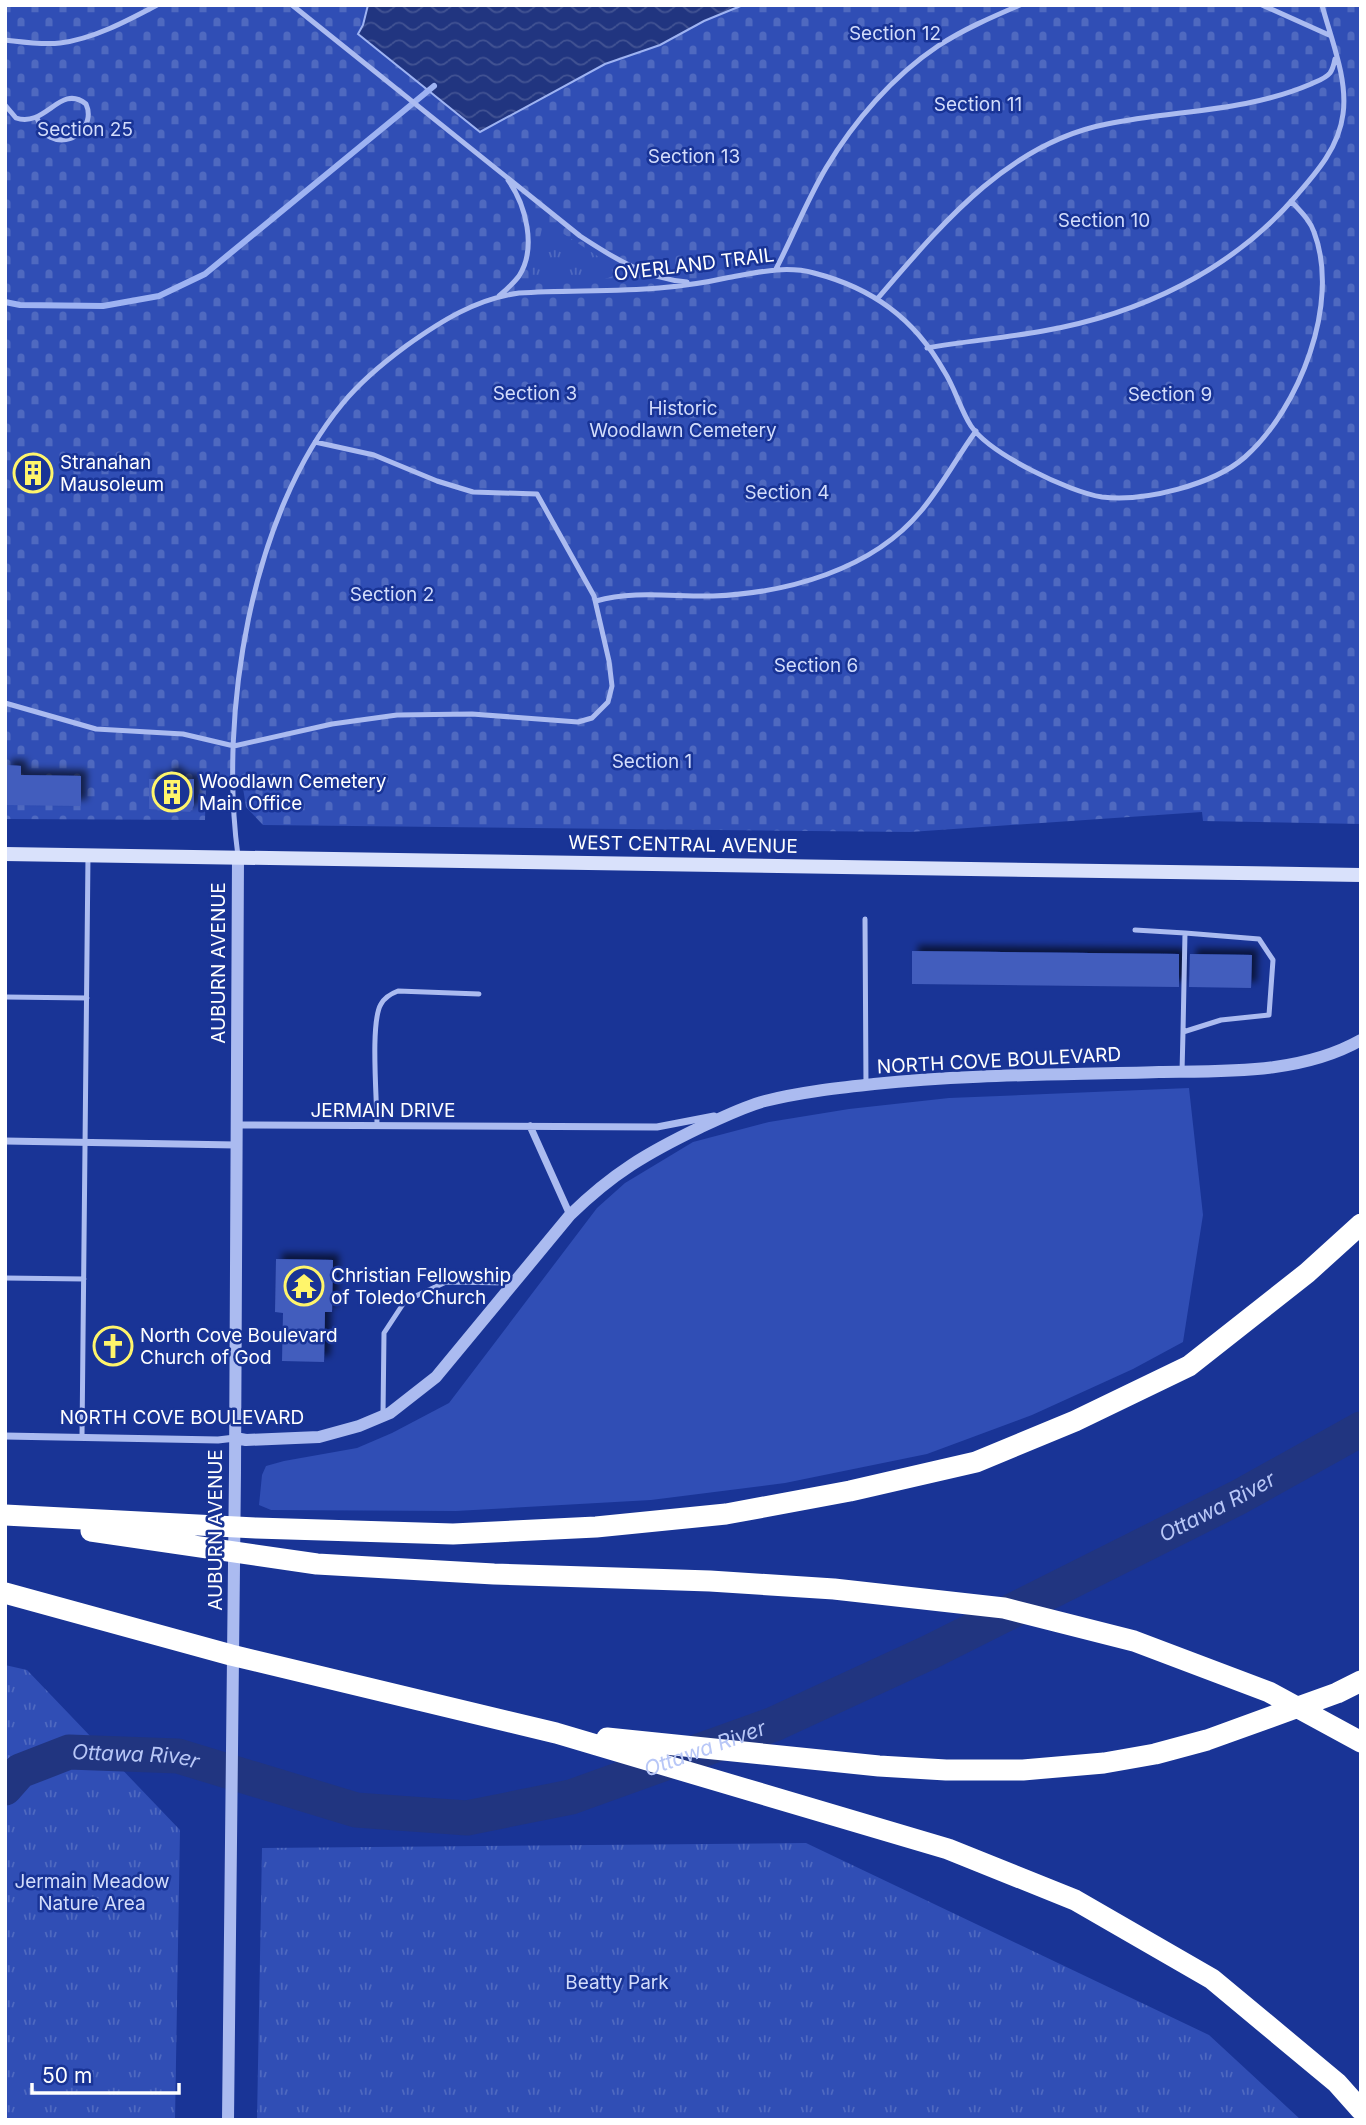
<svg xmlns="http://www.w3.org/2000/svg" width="1366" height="2125" viewBox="0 0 1366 2125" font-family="Inter,sans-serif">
	<defs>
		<pattern id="cemetery-stones" width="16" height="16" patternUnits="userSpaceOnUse" patternTransform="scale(1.75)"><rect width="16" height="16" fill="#304eb5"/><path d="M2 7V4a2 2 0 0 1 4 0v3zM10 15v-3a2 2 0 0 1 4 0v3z" fill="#4f69c0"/></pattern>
		<pattern id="park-tufts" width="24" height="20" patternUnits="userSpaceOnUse" patternTransform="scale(1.75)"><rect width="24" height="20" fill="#304eb5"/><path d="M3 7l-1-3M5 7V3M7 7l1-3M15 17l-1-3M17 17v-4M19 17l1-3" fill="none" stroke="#4f69c0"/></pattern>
		<pattern id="water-waves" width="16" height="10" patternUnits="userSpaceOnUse" patternTransform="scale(1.75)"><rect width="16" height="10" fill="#213580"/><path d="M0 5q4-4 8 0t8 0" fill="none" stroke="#425393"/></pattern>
		<filter id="shadow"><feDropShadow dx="6" dy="-6" stdDeviation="3.5" flood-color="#0009"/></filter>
	</defs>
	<rect width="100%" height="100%" fill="#193496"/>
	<path fill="#304eb5" d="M1189,1088L1203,1215L1183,1342L1133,1369L1032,1415L927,1454L785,1483L651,1500L456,1511L271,1510L259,1505L262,1475L266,1466L284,1461L357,1448L392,1433L449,1403L597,1208L625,1183L693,1142L769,1122L849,1109L949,1098Z"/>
	<path fill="url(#cemetery-stones)" d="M5,5H1361V824L1203,821L1202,812L910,832L263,825L246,807L243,788L206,787L205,820L5,819Z"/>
	<path fill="url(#park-tufts)" d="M550,225L608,263L615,271L613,276L608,278L542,284L533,280L531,274L541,233L542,228Z
		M5,1665L27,1670L180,1830L175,2120H5Z
		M806,1843L1209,2035L1301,2120H257L262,1848Z"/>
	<path fill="url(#water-waves)" stroke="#9eb3f2" stroke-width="2" d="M368,5H743L704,21L660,45L605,64L480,132L358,34L363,25Z"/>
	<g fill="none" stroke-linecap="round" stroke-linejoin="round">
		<path stroke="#9eb3f2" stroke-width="6" d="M5,302L20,305L103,306L159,296L205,274L434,86"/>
		<path stroke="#213580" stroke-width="35" id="s1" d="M5,1788L20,1771L69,1752L178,1756L356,1810L467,1818L571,1797L774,1724L930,1652L1239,1497L1361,1429"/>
	</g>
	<path fill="#425dbd" filter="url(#shadow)" d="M5,765L21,766V775L81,776V806L5,805Z
		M171,771L184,780L194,779V805L190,812L149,809V779H163Z
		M912,951L1179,954V987L912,984Z
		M1190,954L1252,955L1251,988L1189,987Z
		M276,1259L333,1260L332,1312H325L324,1362L282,1361L283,1313L275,1312Z"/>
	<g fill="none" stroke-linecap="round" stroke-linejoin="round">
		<path stroke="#abbbf0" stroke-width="5" d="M292,5L580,236C612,257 647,279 687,282
			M1262,5L1329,35
			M5,40C23,42 42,45 60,43C93,39 127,21 157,5
			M5,105L16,118C46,128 60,83 86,104C96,126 71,148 50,137C43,134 40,125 37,118
			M776,269C793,236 807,200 826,168C854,121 893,76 938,46C964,29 992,17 1020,5
			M499,296C506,290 513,284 519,276C537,248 526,205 508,180
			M878,298C941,225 1008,143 1107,124C1176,110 1246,112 1311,84C1317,81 1325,79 1330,73C1333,69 1334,64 1335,59
			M927,348C966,341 1005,338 1043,331C1140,314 1231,271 1296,196C1317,172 1339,147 1343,114C1348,79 1331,39 1322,5
			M596,601C633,590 675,597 713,596C787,593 872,570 921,511C942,486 957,457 976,431
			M5,703L96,729L183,734L234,746L332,724L397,715L472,714L578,722L592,718L608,702L612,686L609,661L594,596L537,494L473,492L437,481L374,455L315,442
			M238,856C219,715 250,515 343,403C361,381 383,363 406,346C441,321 476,299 519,293C566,290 613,292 659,288C681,286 704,283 726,278C755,273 784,265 814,273C872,288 914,318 944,371C955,388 960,409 971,426C990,454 1069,492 1102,497C1144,502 1213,485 1245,457C1299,409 1341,303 1314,232C1310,220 1300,211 1291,201
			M865,919L866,1085
			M1135,930L1185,933L1183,1032
			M5,997L87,998
			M1182,1072L1183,1032L1221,1020L1269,1015L1273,960L1259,939L1185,933
			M377,1125C377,1100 370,1022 381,1004C385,997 390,994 398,991L479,994
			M5,1278L84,1279
			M383,1415L384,1333L405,1301L446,1282L512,1283
			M82,1437L88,855"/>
		<path stroke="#abbbf0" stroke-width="7" d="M236,1125L657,1127L714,1116
			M530,1126L570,1215
			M5,1141L236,1145
			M5,1436L218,1440L235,1438"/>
		<path stroke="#abbbf0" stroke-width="12" d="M235,1438L246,1440L319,1437L359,1426L390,1413L436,1377L570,1215C613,1173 647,1153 701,1127C722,1118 742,1107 765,1101C800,1092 838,1088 874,1084C969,1074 1064,1075 1159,1072C1227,1071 1301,1074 1361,1040
			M228,2120L235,1472L238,857"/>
		<path stroke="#d9e1fb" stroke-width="14" d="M5,854L1361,875"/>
		<path stroke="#fff" stroke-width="21" d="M5,1515L256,1528L453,1534L596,1527L726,1514L850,1491L976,1462L1075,1421L1189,1366L1307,1273L1361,1224
			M91,1531L317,1564L494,1574L710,1581L834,1589L1004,1608L1134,1641L1269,1692L1361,1742
			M5,1593L231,1655L556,1733L948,1849L1075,1900L1212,1979L1337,2083L1361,2110
			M607,1738L879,1766L946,1770H1023L1104,1763L1155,1754L1207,1740L1337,1693L1361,1681"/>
	</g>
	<defs>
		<symbol id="building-ring" viewBox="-11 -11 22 22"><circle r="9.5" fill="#193496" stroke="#fff56b" stroke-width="1.5"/><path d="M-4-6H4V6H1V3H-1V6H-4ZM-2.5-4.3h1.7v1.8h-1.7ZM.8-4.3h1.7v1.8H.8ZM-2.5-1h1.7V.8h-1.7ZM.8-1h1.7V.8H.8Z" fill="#fff56b"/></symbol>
		<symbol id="temple-ring" viewBox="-11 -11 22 22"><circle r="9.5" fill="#193496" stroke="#fff56b" stroke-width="1.5"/><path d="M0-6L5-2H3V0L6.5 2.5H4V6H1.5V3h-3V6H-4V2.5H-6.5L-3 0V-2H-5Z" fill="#fff56b"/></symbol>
		<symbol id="church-ring" viewBox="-11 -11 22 22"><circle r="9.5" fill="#193496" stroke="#fff56b" stroke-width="1.5"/><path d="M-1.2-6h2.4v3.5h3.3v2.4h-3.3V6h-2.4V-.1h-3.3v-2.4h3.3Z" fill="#fff56b"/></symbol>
	</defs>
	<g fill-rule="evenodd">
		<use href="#building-ring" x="11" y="451" width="44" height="44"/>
		<use href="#building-ring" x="150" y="770" width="44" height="44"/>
		<use href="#temple-ring" x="282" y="1264" width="44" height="44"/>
		<use href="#church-ring" x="91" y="1324" width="44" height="44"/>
	</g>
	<g text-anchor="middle" stroke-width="5" stroke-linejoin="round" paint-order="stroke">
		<g font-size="19" fill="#d2dcfb" stroke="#193496">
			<text x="895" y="40">Section 12</text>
			<text x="978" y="111">Section 11</text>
			<text x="85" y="136">Section 25</text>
			<text x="694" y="163">Section 13</text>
			<text x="1104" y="227">Section 10</text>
			<text x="535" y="400">Section 3</text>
			<text x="1170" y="401">Section 9</text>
			<text x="683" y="415">Historic<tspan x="683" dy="22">Woodlawn Cemetery</tspan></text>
			<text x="787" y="499">Section 4</text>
			<text x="392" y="601">Section 2</text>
			<text x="816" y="672">Section 6</text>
			<text x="652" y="768">Section 1</text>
			<text x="92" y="1888">Jermain Meadow<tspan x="92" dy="22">Nature Area</tspan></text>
			<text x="617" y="1989">Beatty Park</text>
		</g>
		<g font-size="19" fill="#fff" stroke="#193496">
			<text transform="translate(694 264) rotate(-7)" y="7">OVERLAND TRAIL</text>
			<text transform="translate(683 844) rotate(1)" y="7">WEST CENTRAL AVENUE</text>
			<text transform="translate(218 963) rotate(-90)" y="7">AUBURN AVENUE</text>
			<text transform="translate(999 1060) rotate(-3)" y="7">NORTH COVE BOULEVARD</text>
			<text x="383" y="1117">JERMAIN DRIVE</text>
			<text x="182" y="1424">NORTH COVE BOULEVARD</text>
			<text transform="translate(215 1530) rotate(-90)" y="7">AUBURN AVENUE</text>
		</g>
		<g font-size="19" fill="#fff" stroke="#193496" text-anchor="start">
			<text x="60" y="469">Stranahan<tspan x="60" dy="22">Mausoleum</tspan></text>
			<text x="199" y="788">Woodlawn Cemetery<tspan x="199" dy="22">Main Office</tspan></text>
			<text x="331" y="1282">Christian Fellowship<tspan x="331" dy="22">of Toledo Church</tspan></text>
			<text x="140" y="1342">North Cove Boulevard<tspan x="140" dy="22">Church of God</tspan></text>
		</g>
		<g font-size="21" font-style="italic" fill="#b8c7f7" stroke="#193496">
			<text dy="7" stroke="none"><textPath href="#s1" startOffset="1297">Ottawa River</textPath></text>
			<text dy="7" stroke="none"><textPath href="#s1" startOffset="730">Ottawa River</textPath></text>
			<text dy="7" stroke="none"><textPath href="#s1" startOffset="142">Ottawa River</textPath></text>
		</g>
	</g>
	<rect width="1366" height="2125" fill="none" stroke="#ffffff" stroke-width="14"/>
	<path d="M32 2083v10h147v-10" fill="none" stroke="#ffffff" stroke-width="3.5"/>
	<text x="42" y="2083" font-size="21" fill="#ffffff" stroke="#193496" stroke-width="5" paint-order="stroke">50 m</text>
</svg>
